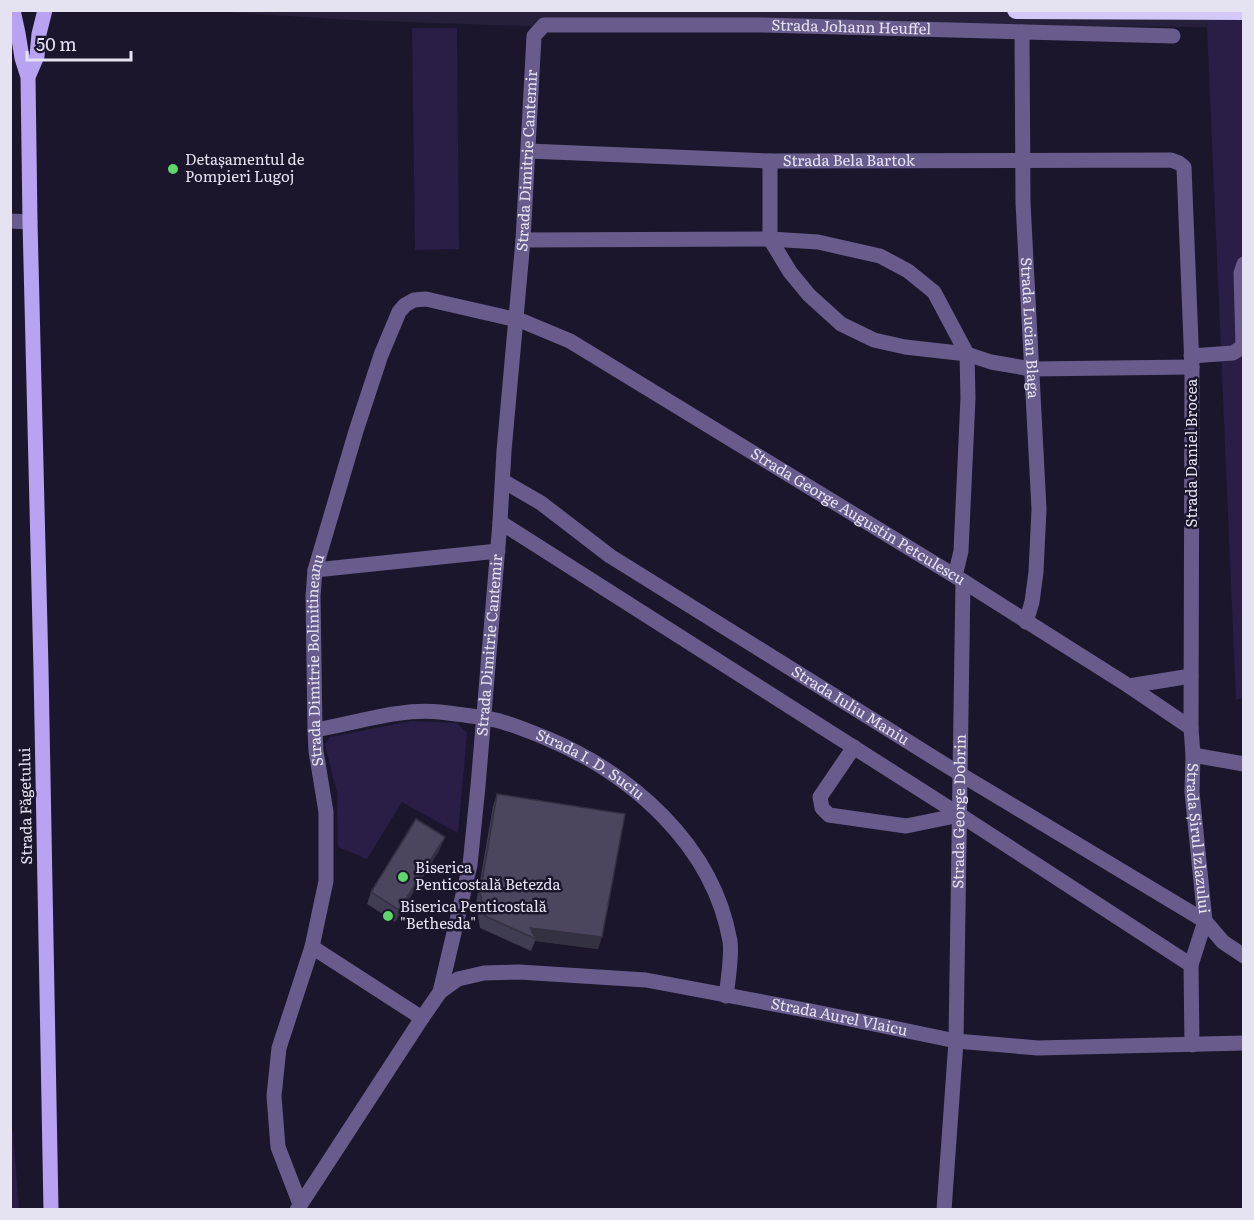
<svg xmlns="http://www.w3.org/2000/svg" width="1254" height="1220" viewBox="0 0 1254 1220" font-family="Literata,serif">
	<rect width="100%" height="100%" fill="#1c162c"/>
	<path fill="#28203b" d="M1205,10L1207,27L920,25L528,26L352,20L212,11Z"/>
	<path fill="#2a1d46" d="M1205,11H1244V697L1236,700L1207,27Z
		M412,28H457L459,249L415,250Z
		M412,721L457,723L467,733L458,833L402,802L367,859L338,847L337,793L325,745L330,737Z
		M11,1131H13L19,1209H11Z"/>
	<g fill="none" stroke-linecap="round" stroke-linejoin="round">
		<g stroke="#695c8c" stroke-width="15">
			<path id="s1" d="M1022,32L1023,203L1039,509L1036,572L1032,602L1026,622"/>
			<path id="s2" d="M528,151L770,161L1171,160L1179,163L1184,167L1192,367L1191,728L1193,755L1192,792L1205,921L1191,965L1192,1045"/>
			<path d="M770,161V239L790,272L809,295L841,324L874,340L905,347L967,354L991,362L1031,369L1192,367"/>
			<path d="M10,221L30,222"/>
			<path d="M523,240L770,239L818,242L880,256L908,271L934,292L967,354L968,398L961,551L955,576"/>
			<path d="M1191,356L1233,353L1239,349L1243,345L1241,273L1244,264"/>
			<path id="s3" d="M503,481L541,503L610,556L960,774L1205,921L1223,942L1244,956"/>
			<path d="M500,522L960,815L1191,965"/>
			<path d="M315,570L498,551"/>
			<path d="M1129,686L1191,676"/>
			<path id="s4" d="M315,730C357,723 398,708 440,712C457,714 474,716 490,719C509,722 528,731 546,738C632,774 713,845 730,941C732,954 728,982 726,996"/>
			<path d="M854,747L820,797L822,808L829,815L906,826L960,815"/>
			<path d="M1193,755L1244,764"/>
			<path d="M312,947L422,1018"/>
			<path id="s5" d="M440,992L458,979L484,973L519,972L646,980L811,1011L956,1041L1038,1048L1244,1043"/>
			<path id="s6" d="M300,1204L278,1147L274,1096L279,1048L312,947L326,881V812L316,751L315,730L313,596L315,570L356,431L381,355L399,312L405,305L414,300L426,299L522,321L570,341L955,576L1129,686L1191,728"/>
			<path id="s7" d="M297,1210L422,1018L440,992L470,865L478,786L500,522L504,451L523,240L534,36L544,25H763L1173,36"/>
			<path id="s8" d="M944,1210L956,1041L963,581"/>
		</g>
		<path stroke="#b7a3f2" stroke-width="15" d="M13,10L18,33L22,58L28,77L30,222L41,669L51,1210
			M28,77L37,56L39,34L45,10"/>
		<path stroke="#d3c8f8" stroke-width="18" d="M1016,10L1244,11"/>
	</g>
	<path fill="#403c51" d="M497,794L598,949L535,941L531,951L480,928L476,904L493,806Z
		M440,849L395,922L367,904L371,892Z"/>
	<path fill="#343142" d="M445,837L440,849L395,922L399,910Z
		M530,928L602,937L598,949L535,941L536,939Z"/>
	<path fill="#4b465e" stroke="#343142" stroke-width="1.5" d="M497,794L625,814L602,937L530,928L536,939L485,916L480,893Z
		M416,819L445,837L399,910L371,892Z"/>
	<g fill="#5fd56b" stroke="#1c162c" stroke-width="2">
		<circle cx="173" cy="169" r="6"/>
		<circle cx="403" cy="877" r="6"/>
		<circle cx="388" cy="916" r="6"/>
	</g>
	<g text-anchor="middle" stroke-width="5" stroke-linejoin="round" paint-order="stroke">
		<g font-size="15" fill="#e5e2f1" stroke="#1c162c">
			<text dy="5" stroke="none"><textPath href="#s7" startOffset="1545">Strada Johann Heuffel</textPath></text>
			<text dy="5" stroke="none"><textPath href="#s7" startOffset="1098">Strada Dimitrie Cantemir</textPath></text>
			<text dy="5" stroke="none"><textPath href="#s2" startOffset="321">Strada Bela Bartok</textPath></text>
			<text dy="5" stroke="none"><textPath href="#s1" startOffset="296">Strada Lucian Blaga</textPath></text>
			<text transform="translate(1192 453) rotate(-90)" y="5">Strada Daniel Brocea</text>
			<text dy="5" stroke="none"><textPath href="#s6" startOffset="1437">Strada George Augustin Petculescu</textPath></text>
			<text dy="5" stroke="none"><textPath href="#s7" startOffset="612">Strada Dimitrie Cantemir</textPath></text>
			<text dy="5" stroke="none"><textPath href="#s6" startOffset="556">Strada Dimitrie Bolinitineanu</textPath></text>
			<text dy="5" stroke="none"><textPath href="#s3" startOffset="414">Strada Iuliu Maniu</textPath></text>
			<text dy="5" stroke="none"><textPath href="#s4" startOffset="288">Strada I. D. Suciu</textPath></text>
			<text transform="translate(26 806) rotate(-91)" y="5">Strada Făgetului</text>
			<text dy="5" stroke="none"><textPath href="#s8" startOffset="399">Strada George Dobrin</textPath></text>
			<text dy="5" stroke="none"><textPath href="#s2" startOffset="1330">Strada Șirul Izlazului</textPath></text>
			<text dy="5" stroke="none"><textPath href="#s5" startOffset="408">Strada Aurel Vlaicu</textPath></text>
		</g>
		<g font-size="15" fill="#e5e2f1" stroke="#1c162c" text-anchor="start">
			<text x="185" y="165">Detașamentul de<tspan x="185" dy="17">Pompieri Lugoj</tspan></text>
			<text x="415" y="873">Biserica<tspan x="415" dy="17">Penticostală Betezda</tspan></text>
			<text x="400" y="912">Biserica Penticostală<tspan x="400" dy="17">"Bethesda"</tspan></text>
		</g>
	</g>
	<rect width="1254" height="1220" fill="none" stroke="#e5e2f1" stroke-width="24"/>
	<path d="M27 51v9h104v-9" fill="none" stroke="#e5e2f1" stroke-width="3"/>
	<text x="36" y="51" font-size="18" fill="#e5e2f1" stroke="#1c162c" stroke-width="4.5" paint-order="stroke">50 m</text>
</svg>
